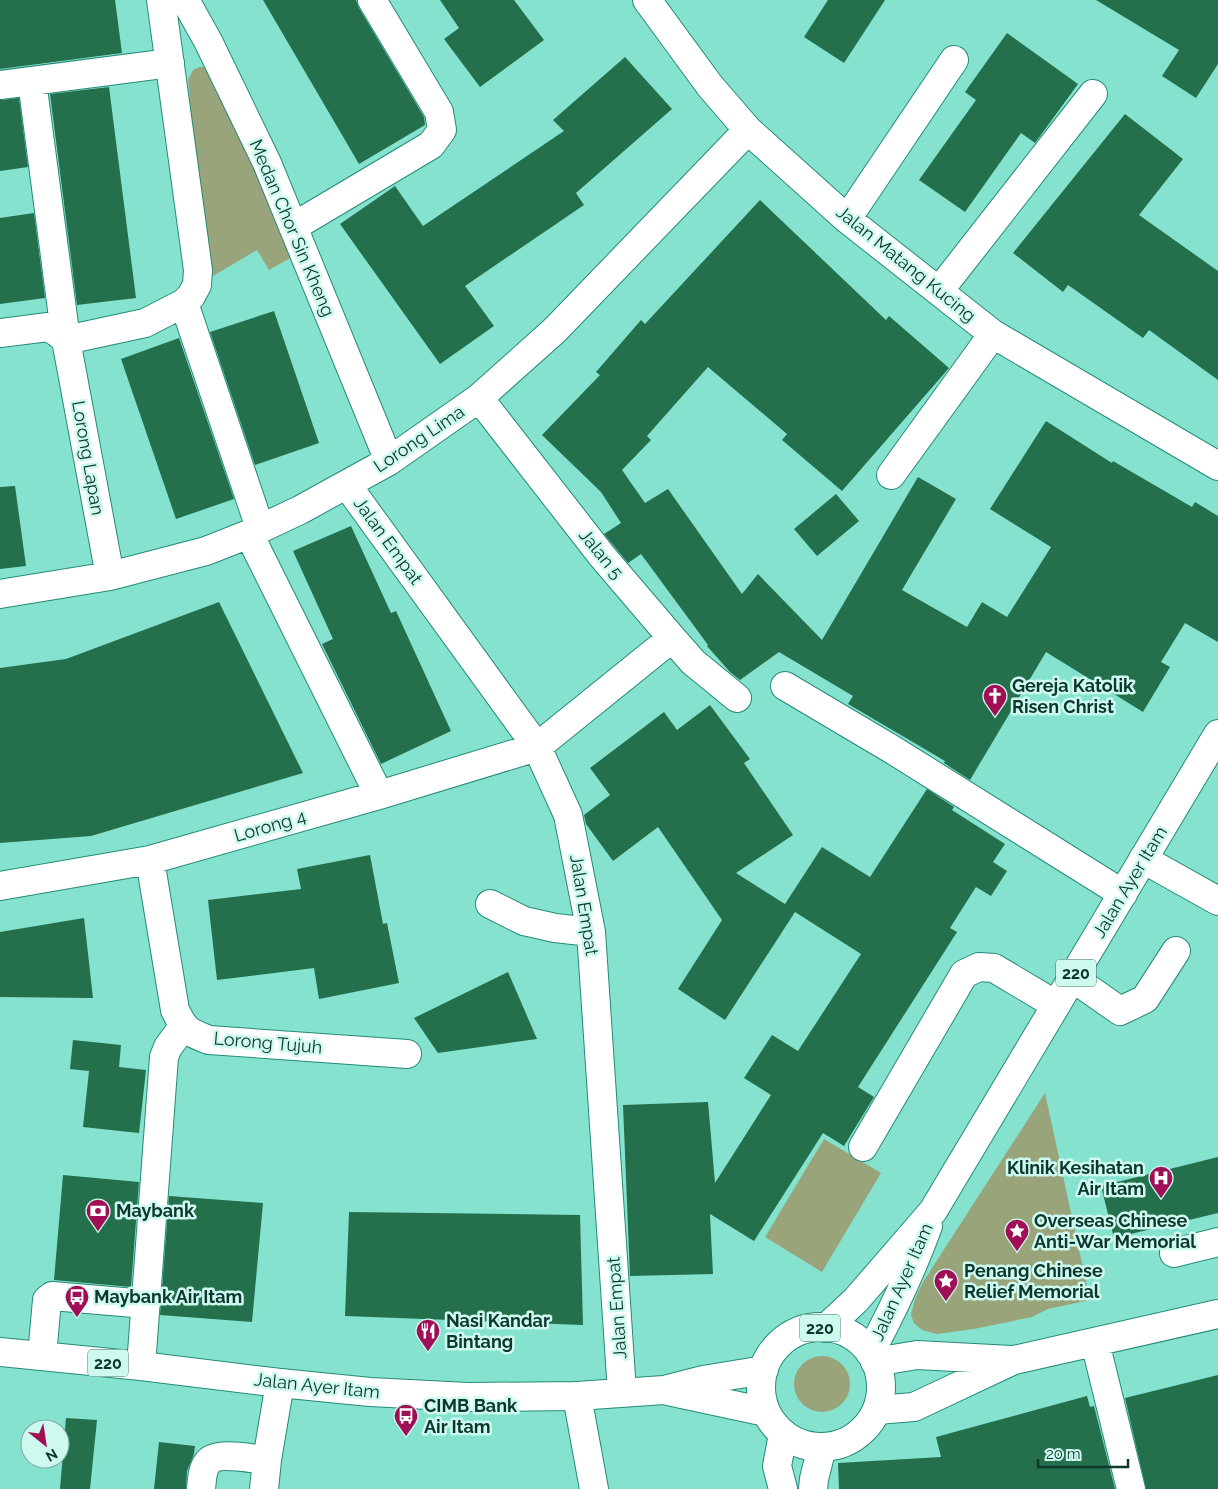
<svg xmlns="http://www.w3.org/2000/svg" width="1218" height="1489" viewBox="0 0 1218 1489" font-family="Raleway,sans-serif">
	<rect width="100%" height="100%" fill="#85e2cf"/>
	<path fill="#9aa47a" d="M200,67H208L215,79L292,257L269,270L257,250L208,279L188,80L193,70Z
		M1045,1093L1090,1300L1048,1309L1032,1317L974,1329L937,1334L922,1330L914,1323L911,1315L915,1299L923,1282Z
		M824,1139L881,1173L822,1272L765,1237Z
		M794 1384a28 28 0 1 1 56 0a28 28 0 1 1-56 0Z"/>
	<path fill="#246f4c" d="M0,0H115L122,53L0,69Z
		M263,0H356L359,8L424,117L425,125L359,164Z
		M440,0H514L544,40L480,87L444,39L459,28Z
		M828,0H885L844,63L804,37Z
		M1096,0H1218V64L1196,98L1162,76L1179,50Z
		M1007,33L1078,84L1035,143L1021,133L965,212L919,180L976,100L965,92Z
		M625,57L672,109L576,193L584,205L465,286L494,326L440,364L340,224L395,186L423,226L564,131L553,120Z
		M109,87L136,298L77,305L50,94Z
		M19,98L28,167L0,171V100Z
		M1125,114L1183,159L1139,215L1218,271V380L1149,330L1143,338L1068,285L1063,292L1013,253Z
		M760,200L886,320L889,316L949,368L842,491L782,440L787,434L708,367L647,436L651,440L622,470L645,503L668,489L742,594L758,574L822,640L918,477L956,499L902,590L967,627L982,602L1007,617L1051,547L990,509L1046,421L1112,463L1113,461L1192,507L1195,502L1218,516V642L1185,623L1161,662L1170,667L1143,712L1046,652L970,780L944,763L945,761L848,704L853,696L779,652L740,680L730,672L707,646L708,645L641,554L628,563L604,534L621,523L601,492L542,435L600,375L596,372L641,320L645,324Z
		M34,213L45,298L0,304V218Z
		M274,311L319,443L255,465L210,332Z
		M179,338L234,499L176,519L121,359Z
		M15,486L26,566L0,569V487Z
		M836,494L859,521L817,556L794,529Z
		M351,526L391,613L396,611L451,731L381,764L322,644L333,639L293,551Z
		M219,602L303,773L91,836L0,843V668L66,659Z
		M710,705L750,759L744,763L793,835L736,873L785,904L822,847L870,877L927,789L954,807L952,810L1005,844L993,862L1007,871L991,896L976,887L950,928L957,932L858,1087L874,1097L844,1146L823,1133L754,1241L710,1214L713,1274L630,1276L623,1105L708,1102L715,1183L771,1095L744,1078L772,1035L798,1051L861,954L795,912L725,1020L678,989L722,920L658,827L613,861L586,824L584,815L610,795L590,768L664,712L677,730Z
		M370,855L383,924L387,923L399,983L319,999L314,968L217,980L208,900L301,889L297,869Z
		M84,918L93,998L0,997V932Z
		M508,972L537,1039L438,1053L414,1018Z
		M73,1040L121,1045L119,1067L146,1070L139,1133L83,1127L89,1071L70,1069Z
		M1218,1157V1213L1114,1238L1101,1186Z
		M63,1175L139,1182L131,1287L54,1280Z
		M169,1196L263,1203L252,1322L160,1315Z
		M349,1212L580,1215L583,1325L345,1316Z
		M1218,1375V1489H1146L1125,1398Z
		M1087,1396L1090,1407L1094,1406L1115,1489H839L838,1463L941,1457L936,1437Z
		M66,1418L97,1420L90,1489H60Z
		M159,1442L195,1446L194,1454L187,1471L186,1489H154Z"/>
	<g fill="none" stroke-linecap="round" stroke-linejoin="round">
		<defs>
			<path id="minor" d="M185,0L208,41L267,163L389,461
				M647,0L710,86L748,130L847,219L993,334L1218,466
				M32,81L66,340L110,576
				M0,85L170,63
				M847,219L954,60
				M293,227L431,145L442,130L439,112L372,0
				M939,291L1093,94
				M184,303L260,528
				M0,333L48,327L55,331L66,340L145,323L184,303L191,296L197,285L198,270L161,0
				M479,398L602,556L672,638L693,662L737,698
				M891,475L993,334
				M347,485L537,747L568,815L591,932L622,1392
				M249,534L379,795
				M0,594L110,576L206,551L249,534L300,510L389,461L479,398L555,330L748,130
				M785,686L893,750L1123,894
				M1143,859L1218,901
				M150,860L175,1010C185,1031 188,1032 209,1040L407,1054
				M0,886L150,860L379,795L537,747L672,638
				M490,904L524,921L555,928L591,932
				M1073,978L1120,1011L1145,999L1176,951
				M863,1147L964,974L979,967L994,968L1056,1005
				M1174,1253L1218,1242
				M1095,1342L1131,1489
				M42,1356L47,1300L52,1296L146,1304
				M875,1362L917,1355L1011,1360
				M141,1366L164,1057L168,1047L183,1027
				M577,1396L594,1489
				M877,1410L914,1407L1014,1360L1218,1314
				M201,1489C202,1480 202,1469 208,1462C218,1451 252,1459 267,1460
				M264,1489L267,1460L280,1383
				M783,1489L777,1466L783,1434
				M813,1489L814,1479L822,1447"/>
			<path id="major" d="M761 1387a60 60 0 1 1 120 0a60 60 0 1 1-120 0Z
				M826,1328L856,1300L933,1211L1218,734
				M0,1352L141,1366L280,1383L370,1392L468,1397L577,1396L664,1390L703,1380L764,1370
				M870,1353C892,1312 912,1270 928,1226
				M668,1391L766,1412"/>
		</defs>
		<use href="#minor" stroke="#258a79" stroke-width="30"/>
		<use href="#major" stroke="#258a79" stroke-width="30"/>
		<use href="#minor" stroke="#fff" stroke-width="28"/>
		<use href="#major" stroke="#fff" stroke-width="28"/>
	</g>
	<defs>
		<symbol id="church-pin" viewBox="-11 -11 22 30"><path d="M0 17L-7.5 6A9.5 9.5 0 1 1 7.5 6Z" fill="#a00f56" stroke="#cdf9ef"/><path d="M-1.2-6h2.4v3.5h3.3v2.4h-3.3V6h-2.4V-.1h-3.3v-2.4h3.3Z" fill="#fff"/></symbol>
		<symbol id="hospital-pin" viewBox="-11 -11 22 30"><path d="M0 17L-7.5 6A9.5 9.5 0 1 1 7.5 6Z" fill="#a00f56" stroke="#cdf9ef"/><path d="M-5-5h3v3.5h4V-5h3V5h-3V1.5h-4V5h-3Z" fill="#fff"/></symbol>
		<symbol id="bank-pin" viewBox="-11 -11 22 30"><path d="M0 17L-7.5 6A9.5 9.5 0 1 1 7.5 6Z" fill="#a00f56" stroke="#cdf9ef"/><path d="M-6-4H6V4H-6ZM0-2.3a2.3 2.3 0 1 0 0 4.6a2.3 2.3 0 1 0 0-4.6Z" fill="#fff"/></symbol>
		<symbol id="sight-pin" viewBox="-11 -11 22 30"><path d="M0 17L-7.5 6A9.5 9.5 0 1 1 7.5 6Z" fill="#a00f56" stroke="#cdf9ef"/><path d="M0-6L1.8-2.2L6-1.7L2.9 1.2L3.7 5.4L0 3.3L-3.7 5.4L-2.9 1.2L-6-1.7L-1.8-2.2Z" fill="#fff"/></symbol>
		<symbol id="bus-pin" viewBox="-11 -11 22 30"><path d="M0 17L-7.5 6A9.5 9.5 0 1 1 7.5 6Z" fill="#a00f56" stroke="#cdf9ef"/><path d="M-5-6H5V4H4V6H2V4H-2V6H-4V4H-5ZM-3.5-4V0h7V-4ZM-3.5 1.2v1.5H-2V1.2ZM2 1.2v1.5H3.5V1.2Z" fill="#fff"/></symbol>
		<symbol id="restaurant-pin" viewBox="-11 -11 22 30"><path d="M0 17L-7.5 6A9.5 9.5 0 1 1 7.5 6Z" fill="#a00f56" stroke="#cdf9ef"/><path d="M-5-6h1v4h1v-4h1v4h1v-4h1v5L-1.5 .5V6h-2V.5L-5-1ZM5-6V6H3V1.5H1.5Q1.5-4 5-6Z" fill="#fff"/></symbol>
	</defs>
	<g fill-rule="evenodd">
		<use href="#church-pin" x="981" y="682" width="28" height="38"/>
		<use href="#hospital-pin" x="1147" y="1164" width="28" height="38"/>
		<use href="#bank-pin" x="84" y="1197" width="28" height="38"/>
		<use href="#sight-pin" x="1003" y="1217" width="28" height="38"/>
		<use href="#sight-pin" x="932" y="1267" width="28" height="38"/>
		<use href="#bus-pin" x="63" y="1283" width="28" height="38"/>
		<use href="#restaurant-pin" x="414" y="1317" width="28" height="38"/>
		<use href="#bus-pin" x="392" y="1402" width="28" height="38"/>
	</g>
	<g text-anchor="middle" stroke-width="5" stroke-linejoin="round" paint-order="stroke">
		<g fill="#cdf9ef" stroke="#477069" stroke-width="1">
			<rect x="1056" y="959.5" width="40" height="27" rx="4"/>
			<rect x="800" y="1314.5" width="40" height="27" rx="4"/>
			<rect x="88" y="1349.5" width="40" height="27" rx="4"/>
		</g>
		<g font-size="16" font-weight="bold" fill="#0d362f">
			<text x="1076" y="979">220</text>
			<text x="820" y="1334">220</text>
			<text x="108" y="1369">220</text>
		</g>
		<g font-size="18" fill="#0d362f" stroke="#cdf9ef">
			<text transform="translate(292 228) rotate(67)" y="6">Medan Chor Sin Kheng</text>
			<text transform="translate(906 264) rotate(39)" y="6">Jalan Matang Kucing</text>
			<text transform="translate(419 439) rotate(-34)" y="6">Lorong Lima</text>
			<text transform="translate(88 458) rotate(80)" y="6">Lorong Lapan</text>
			<text transform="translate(388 541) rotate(54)" y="6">Jalan Empat</text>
			<text transform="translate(601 554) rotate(51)" y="6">Jalan 5</text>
			<text transform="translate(270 826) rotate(-16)" y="6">Lorong 4</text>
			<text transform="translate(1130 882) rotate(-59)" y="6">Jalan Ayer Itam</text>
			<text transform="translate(584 905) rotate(81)" y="6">Jalan Empat</text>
			<text transform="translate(268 1043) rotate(5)" y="6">Lorong Tujuh</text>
			<text transform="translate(902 1282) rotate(-66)" y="6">Jalan Ayer Itam</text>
			<text transform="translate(617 1308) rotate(-94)" y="6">Jalan Empat</text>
			<text transform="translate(317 1386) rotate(6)" y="6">Jalan Ayer Itam</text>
		</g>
		<g font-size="18" font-weight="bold" fill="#0d362f" stroke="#cdf9ef" text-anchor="start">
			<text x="1012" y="692">Gereja Katolik<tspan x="1012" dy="21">Risen Christ</tspan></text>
			<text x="1144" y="1174" text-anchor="end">Klinik Kesihatan<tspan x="1144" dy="21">Air Itam</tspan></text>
			<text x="116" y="1217">Maybank</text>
			<text x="1034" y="1227">Overseas Chinese<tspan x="1034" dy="21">Anti-War Memorial</tspan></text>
			<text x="964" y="1277">Penang Chinese<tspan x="964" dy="21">Relief Memorial</tspan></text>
			<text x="94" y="1303">Maybank Air Itam</text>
			<text x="446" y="1327">Nasi Kandar<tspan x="446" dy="21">Bintang</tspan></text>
			<text x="424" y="1412">CIMB Bank<tspan x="424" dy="21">Air Itam</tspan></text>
		</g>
	</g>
	<g transform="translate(45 1444) rotate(150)"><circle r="24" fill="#cdf9ef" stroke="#80aba2"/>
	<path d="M0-4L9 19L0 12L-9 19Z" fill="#a00f56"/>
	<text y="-8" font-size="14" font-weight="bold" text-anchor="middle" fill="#0d362f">N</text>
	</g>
	<path d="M1038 1459v8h90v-8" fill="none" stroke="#0d362f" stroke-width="2.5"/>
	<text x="1046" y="1459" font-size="15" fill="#0d362f" stroke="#cdf9ef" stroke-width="4" paint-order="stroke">20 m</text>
</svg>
